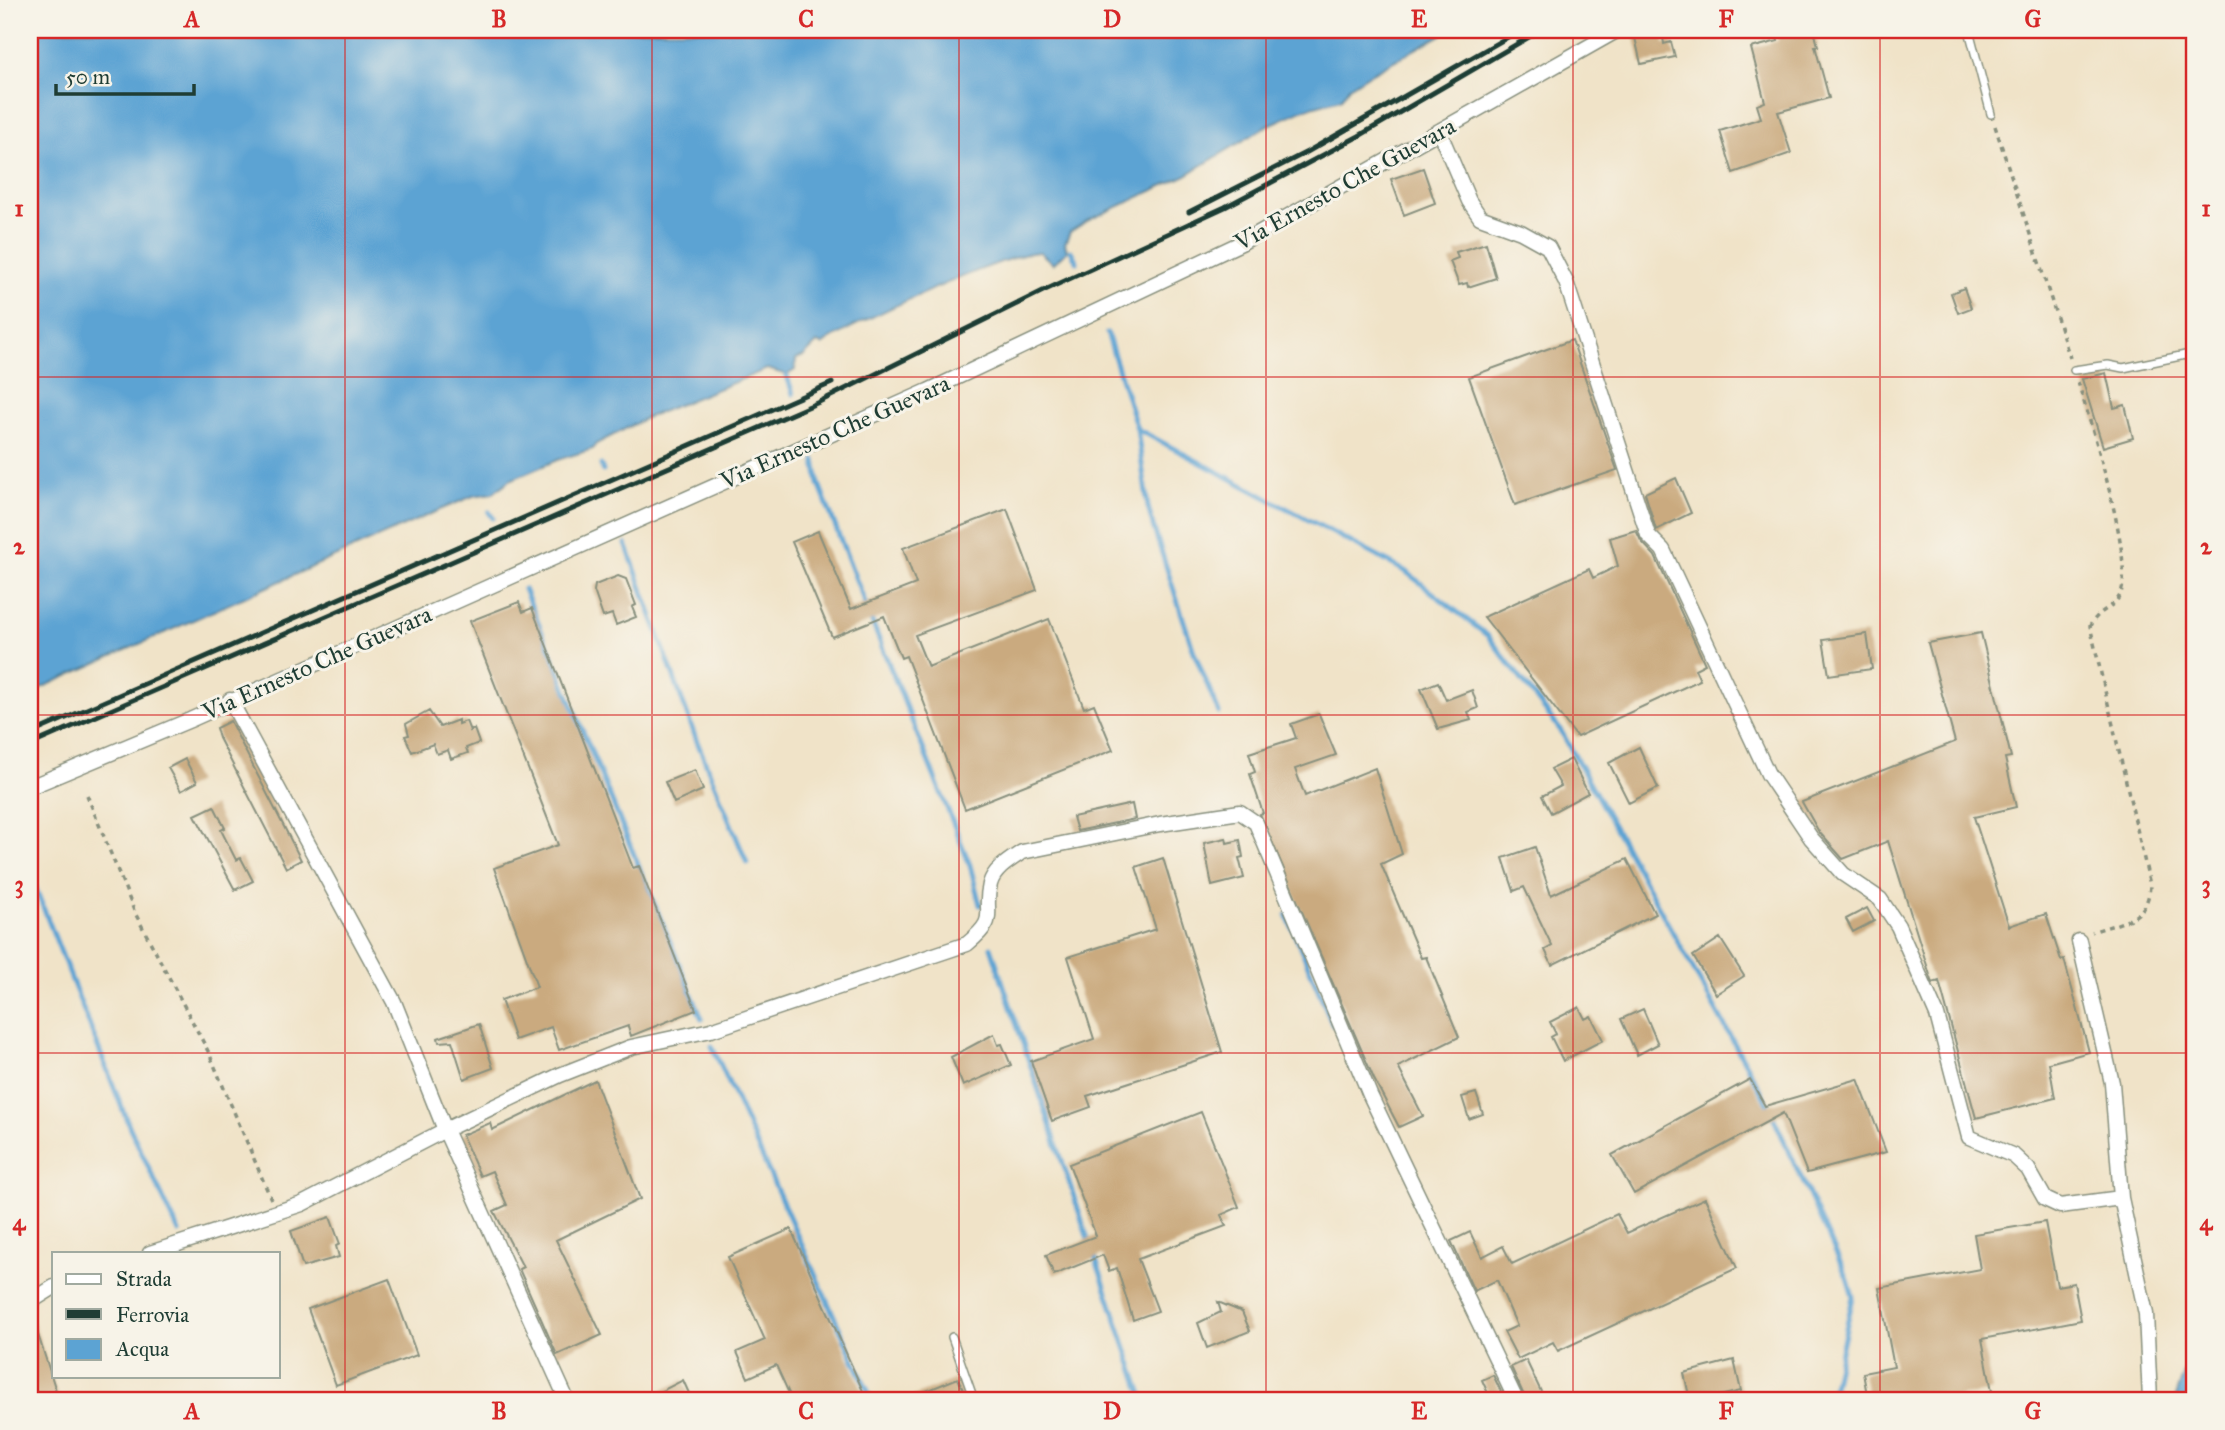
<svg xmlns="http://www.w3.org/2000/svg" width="2225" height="1430" viewBox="0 0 2225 1430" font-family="'IM FELL Great Primer',serif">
	<rect width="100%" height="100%" fill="#f7f3e8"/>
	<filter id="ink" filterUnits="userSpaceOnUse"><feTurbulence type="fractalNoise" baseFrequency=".0143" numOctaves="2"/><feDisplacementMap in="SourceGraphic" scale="14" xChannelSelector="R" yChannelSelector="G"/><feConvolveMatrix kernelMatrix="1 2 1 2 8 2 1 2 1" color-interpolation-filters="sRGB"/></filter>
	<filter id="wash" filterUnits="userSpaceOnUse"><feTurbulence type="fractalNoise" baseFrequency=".00686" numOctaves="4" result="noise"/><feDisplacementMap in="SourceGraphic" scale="28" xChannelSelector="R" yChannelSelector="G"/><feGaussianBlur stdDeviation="1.57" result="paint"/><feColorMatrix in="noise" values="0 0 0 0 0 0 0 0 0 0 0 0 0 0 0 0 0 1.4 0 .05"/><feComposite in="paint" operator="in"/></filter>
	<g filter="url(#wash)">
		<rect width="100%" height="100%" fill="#f0e3c8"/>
		<path fill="#5ca3d3" stroke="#3e7084" stroke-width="2" d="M30,30H1450L1368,75L1349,87L1341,99L1304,109L1269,125L1186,175L1087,221L1070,232L1065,243L1067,251L1053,264L1040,252C1012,251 846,325 822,345L817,343L804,356L796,359L795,370L787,375L767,369L648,417L596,444L593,449L557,460L510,480L493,493L473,496L435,512L30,693Z
			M2195,1339V1400H2175Z"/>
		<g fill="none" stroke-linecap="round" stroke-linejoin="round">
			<path stroke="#5ca3d3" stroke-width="5" d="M1071,251L1077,262
				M1107,333L1137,429L1148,507L1154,529L1194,652L1219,713
				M787,376L793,394
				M1137,429L1405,571L1488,636L1561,731L1763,1095L1847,1277L1853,1297L1830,1400
				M815,460L819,484L867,608
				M601,465L603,471
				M489,512L493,518
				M626,544L696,739L747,863
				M524,589L702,1019
				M870,617L970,865L980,905
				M30,874L130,1128L179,1232
				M1287,915L1333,1025
				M991,947L1090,1245
				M712,1046L872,1400
				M1094,1254L1144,1400
				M567,1384L575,1400"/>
		</g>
		<g id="blocks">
			<path fill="#caaa7f" d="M1648,30H1662L1664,44L1671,42L1675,57L1641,64L1634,33Z
				M1775,30H1814L1818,46H1815L1829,98L1778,112L1791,153L1733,173L1720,131L1761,118L1757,105L1765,102L1751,48L1778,41Z
				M1423,168L1435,203L1404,215L1391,179Z
				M1486,243L1496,278L1468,287L1467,283L1459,285L1450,261L1458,258L1456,252Z
				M1964,288L1971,308L1958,313L1951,293Z
				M1572,340L1617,470L1515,505L1469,377Z
				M2106,373L2114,408L2125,405L2133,438L2103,447L2082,379Z
				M1676,478L1691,513L1656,530L1645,493Z
				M1007,509L1037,590L915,635L928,667L1049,619L1084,708L1094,704L1113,750L965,809L906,656L901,658L884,616L832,637L792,542L818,531L851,609L916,584L903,548Z
				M1636,530L1641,541L1655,556L1705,664L1695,669L1700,680L1577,737L1484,617L1589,569L1593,578L1618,566L1610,538Z
				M618,576L626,579L636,605L632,607L636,617L616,625L612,614L603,617L594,591L595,585Z
				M519,602L523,612L532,608L633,868L639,866L696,1010L631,1036L628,1026L559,1050L551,1027L515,1040L501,1000L537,987L494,868L558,845L470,621Z
				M1981,633L2011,757L2005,758L2016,807L1974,817L2009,926L2046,914L2061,960L2064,959L2089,1052L2049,1063L2055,1098L1976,1118L1939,981L1933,983L1930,975L1888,841L1843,859L1819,832L1802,802L1955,742L1928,643Z
				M1867,634L1872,669L1829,675L1823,640Z
				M1438,682L1446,700L1472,690L1478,708L1468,712L1471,720L1438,729L1421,689Z
				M429,711L440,727L458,720V724L466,721L470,731L474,729L479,743L466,748L468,753L451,759L448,750L437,754L433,744L412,752L405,736L409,735L406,724Z
				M1319,714L1336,755L1295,769L1305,796L1375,768L1402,854L1381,864L1421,958L1426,957L1459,1037L1398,1067L1423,1116L1399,1127L1374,1079L1260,814L1263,813L1250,774L1255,772L1249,753L1296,738L1291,724Z
				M230,721L301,860L286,868L219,738L216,728Z
				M1639,747L1658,788L1629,803L1609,763Z
				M185,759L197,782L181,791L168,768Z
				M1571,759L1588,793L1551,813L1542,796L1561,786L1551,769Z
				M695,770L703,790L674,803L665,782Z
				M1132,804L1135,819L1077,831L1073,817Z
				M214,806L225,828L221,830L236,860L241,858L253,881L235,890L195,815Z
				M1226,838L1227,843L1240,840L1243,857L1239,858L1244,878L1212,886L1204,843Z
				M1535,847L1551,895L1627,859L1655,914L1552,965L1545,950L1552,946L1524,887L1514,891L1503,858Z
				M1163,858L1222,1052L1087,1096L1091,1107L1052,1121L1031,1061L1094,1039L1068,957L1156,929L1136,867Z
				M1867,908L1874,921L1853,932L1846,919Z
				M1720,938L1744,976L1716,994L1693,956Z
				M1579,1007L1585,1019L1591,1016L1603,1040L1563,1061L1551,1037L1556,1034L1550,1022Z
				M1643,1009L1658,1044L1637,1055L1621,1019Z
				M479,1024L493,1068L464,1079L452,1041L439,1042L438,1038Z
				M994,1034L998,1045L1002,1044L1011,1065L963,1086L951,1057Z
				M1750,1079L1765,1106L1858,1079L1886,1152L1807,1173L1783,1113L1634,1194L1612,1155Z
				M595,1080L640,1199L556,1240L602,1335L557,1355L519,1269L523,1267L494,1211L507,1205L492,1171L480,1176L462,1135L490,1123L492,1130Z
				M1476,1093L1483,1114L1469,1119L1462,1097Z
				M1201,1112L1239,1207L1221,1215L1226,1226L1138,1259L1158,1311L1133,1320L1117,1268L1109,1271L1103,1255L1054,1275L1046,1255L1096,1236L1069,1164Z
				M1705,1198L1737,1268L1558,1351L1553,1342L1518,1359L1504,1332L1517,1326L1497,1280L1474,1291L1451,1241L1470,1232L1482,1257L1503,1246L1512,1264L1617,1214L1627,1233Z
				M330,1217L340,1244L336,1246L339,1257L303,1267L291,1231Z
				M2045,1222L2057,1286L2074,1283L2081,1320L1982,1339L1992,1391L1942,1400H1868L1863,1373L1894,1367L1879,1288L1980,1269L1974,1234Z
				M791,1229L867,1400H792L776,1365L748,1378L737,1352L765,1340L728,1257Z
				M389,1279L417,1355L336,1385L308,1309Z
				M1218,1302L1242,1312L1250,1331L1207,1348L1198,1323L1221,1312Z
				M30,1319H33L59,1400H30Z
				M1526,1360L1545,1400H1526L1511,1367Z
				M1734,1360L1741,1391L1719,1396L1720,1400H1690L1684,1373Z
				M1493,1375L1505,1400H1491L1482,1380Z
				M958,1378L967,1400H904Z
				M683,1380L692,1400H644Z"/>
		</g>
	</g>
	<g filter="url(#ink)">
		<use href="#blocks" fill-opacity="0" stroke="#88907e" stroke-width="2"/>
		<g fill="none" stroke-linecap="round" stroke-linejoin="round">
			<defs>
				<path id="lane" d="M1969,30L1991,114
					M2192,30L2195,76
					M2074,370L2108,365L2123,368L2195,353
					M952,1337L974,1400"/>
				<path id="street" d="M1439,131L1469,201L1480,217L1521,232L1548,247L1566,282L1648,535L1663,550L1768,774L1811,838L1843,874L1880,899L1898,926L1937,1015L1969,1137L2014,1156L2028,1169L2045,1199L2060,1206L2121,1198
					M230,700L394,1002L445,1130L567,1400
					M30,787L190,720L928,391L1241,243L1618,30
					M2079,941L2112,1083L2121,1198L2146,1314L2150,1400
					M150,1253L302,1204L445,1130L560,1075L631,1047L711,1030L967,944C1001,916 982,916 990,884C994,869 1010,860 1022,852L1160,824L1240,812L1256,823L1370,1095L1516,1400
					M30,1302L54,1287"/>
			</defs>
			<use href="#lane" stroke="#88907e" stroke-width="10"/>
			<use href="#street" stroke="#88907e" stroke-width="17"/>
			<path stroke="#88907e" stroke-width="3.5" stroke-dasharray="5 5" stroke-linecap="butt" d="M1995,126L2070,358
				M2078,382C2089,419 2138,567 2119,597C2112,609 2098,610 2090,626L2150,885C2148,922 2122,921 2092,932
				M87,795L135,913L209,1053L271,1199"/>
			<use href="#lane" stroke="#fff" stroke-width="7"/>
			<use href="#street" stroke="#fff" stroke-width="14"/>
			<path stroke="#1f3d34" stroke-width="5" d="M1189,212L1307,152L1520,30
				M34,732L832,383
				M30,745L819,402L1043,291L1225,207L1359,136L1541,30"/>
		</g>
	</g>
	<path fill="none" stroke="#d62828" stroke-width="2" stroke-opacity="0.55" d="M345,30V1400M652,30V1400M959,30V1400M1266,30V1400M1573,30V1400M1880,30V1400M30,377H2195M30,715H2195M30,1053H2195"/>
	<g text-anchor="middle" stroke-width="6" stroke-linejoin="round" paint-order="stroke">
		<g font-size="24" fill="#1f3d34" stroke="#f7f3e8">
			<text transform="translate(1345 184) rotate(-29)" y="8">Via Ernesto Che Guevara</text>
			<text transform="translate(835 432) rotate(-24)" y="8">Via Ernesto Che Guevara</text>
			<text transform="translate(317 663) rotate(-24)" y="8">Via Ernesto Che Guevara</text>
		</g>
	</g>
	<rect width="2225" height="1430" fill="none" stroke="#f7f3e8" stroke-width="77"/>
	<rect x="52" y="1252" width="228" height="126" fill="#f7f3e8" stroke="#a1aaa0" stroke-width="2"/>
	<rect x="66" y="1274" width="35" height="10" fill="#ffffff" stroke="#a1aaa0" stroke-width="2"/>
	<text x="116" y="1286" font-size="21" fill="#1f3d34">Strada</text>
	<rect x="66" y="1309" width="35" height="10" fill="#1f3d34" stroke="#a1aaa0" stroke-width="2"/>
	<text x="116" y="1322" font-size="21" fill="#1f3d34">Ferrovia</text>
	<rect x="66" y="1339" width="35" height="21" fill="#5ca3d3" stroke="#a1aaa0" stroke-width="2"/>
	<text x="116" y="1356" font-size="21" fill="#1f3d34">Acqua</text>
	<path d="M56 84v10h138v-10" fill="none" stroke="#1f3d34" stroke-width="3.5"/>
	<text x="66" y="84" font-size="21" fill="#1f3d34" stroke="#f7f3e8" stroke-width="5" paint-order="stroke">50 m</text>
	<rect x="38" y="38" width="2148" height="1354" fill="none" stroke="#d62828" stroke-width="2.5"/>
	<g font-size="23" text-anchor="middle" font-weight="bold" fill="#d62828">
		<text x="192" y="27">A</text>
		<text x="499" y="27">B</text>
		<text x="806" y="27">C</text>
		<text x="1112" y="27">D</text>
		<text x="1419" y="27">E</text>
		<text x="1726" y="27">F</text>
		<text x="2033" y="27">G</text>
		<text x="19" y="216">1</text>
		<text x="2206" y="216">1</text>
		<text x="19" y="554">2</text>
		<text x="2206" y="554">2</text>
		<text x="19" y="892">3</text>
		<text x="2206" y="892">3</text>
		<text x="19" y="1230">4</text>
		<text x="2206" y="1230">4</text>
		<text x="192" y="1419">A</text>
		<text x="499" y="1419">B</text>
		<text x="806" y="1419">C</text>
		<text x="1112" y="1419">D</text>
		<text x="1419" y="1419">E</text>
		<text x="1726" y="1419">F</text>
		<text x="2033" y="1419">G</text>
	</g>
</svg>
